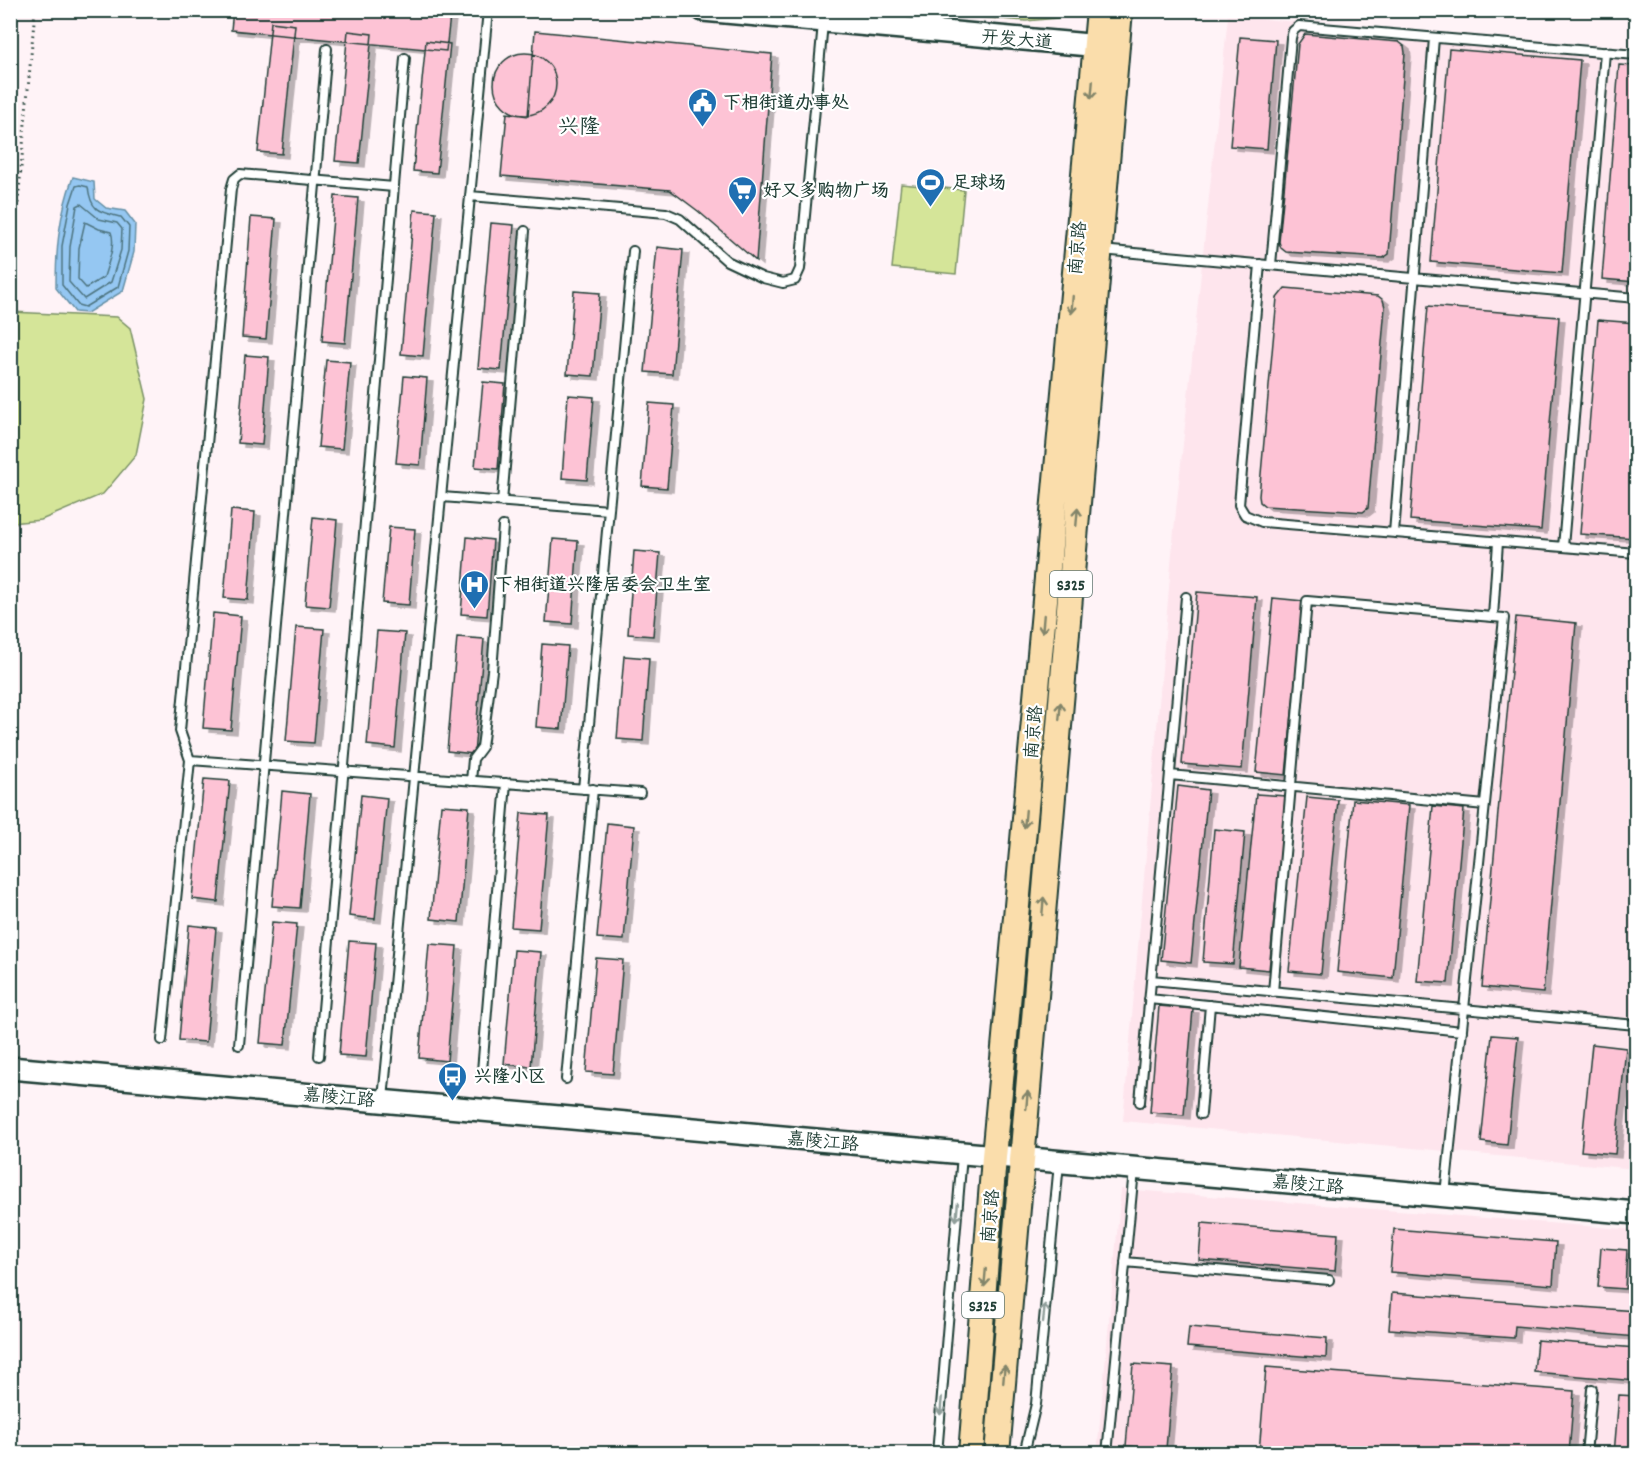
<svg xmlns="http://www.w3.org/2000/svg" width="1647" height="1464" viewBox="0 0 1647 1464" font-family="Dekko,'LXGW WenKai TC',sans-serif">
	<defs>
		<filter id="shadow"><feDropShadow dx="6" dy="4" stdDeviation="0" flood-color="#0004"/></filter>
	</defs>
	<rect width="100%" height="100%" fill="#fff3f7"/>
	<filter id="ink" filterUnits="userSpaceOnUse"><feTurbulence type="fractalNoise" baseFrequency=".0167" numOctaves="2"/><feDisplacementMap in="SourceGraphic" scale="12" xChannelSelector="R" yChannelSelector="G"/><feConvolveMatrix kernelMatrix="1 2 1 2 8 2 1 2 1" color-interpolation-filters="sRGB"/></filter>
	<g filter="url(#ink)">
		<path fill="#fee5ed" d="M1228,16L1636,51V1169L1123,1121L1174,530Z
			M1121,1189L1636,1230V1453L1097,1454Z"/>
		<path fill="#d5e599" stroke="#7a9166" stroke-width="1.5" d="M906,11H1068L1057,18L1026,21Z
			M11,16L17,17L11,100L10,16Z
			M901,184L964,190L956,274L892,268Z
			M11,312L117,317L130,328L147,399L136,455L103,494L41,520L11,523Z"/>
		<path fill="#95c7f2" stroke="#6690a6" stroke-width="1.5" d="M73,177L94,182L95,199L106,208L125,211L135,224L134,252L123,291L87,313L75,312L56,288C56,247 59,216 73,177Z"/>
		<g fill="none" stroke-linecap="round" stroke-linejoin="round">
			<path stroke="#4e7480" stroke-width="1.5" d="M80,185L88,187C91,212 100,212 121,217L129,227L128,251L118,287L85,307L78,305L62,285V246L70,204L76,186Z
				M81,204L99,219L117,223L122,229L121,250L111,282L84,299L69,282L70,247L77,206Z
				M85,222L99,229L111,232C116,245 108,263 104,277L86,288L78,279L79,248Z"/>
		</g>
		<path fill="#fdc3d5" stroke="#1f3d34" stroke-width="1.5" filter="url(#shadow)" d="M233,10H393L450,16L446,51L231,30Z
			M271,22L295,25L282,154L258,152Z
			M348,31L372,34L359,163L335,161Z
			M535,31L772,54L756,261L698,211L670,190L501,176L507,113L528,116Z
			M1305,34L1399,42L1404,46L1405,53L1389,254L1383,258L1286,252L1281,248L1279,242L1298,44Z
			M1240,37L1276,40L1267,149L1230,146Z
			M426,41L450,44L437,173L413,171Z
			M1449,49L1580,60L1562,273L1431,262Z
			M494 84a31 31 0 1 1 62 0a31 31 0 1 1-62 0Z
			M1619,65L1636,66V282L1602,279Z
			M335,196L358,198L345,343L322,341Z
			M414,210L436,212L423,356L401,354Z
			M251,217L276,219L266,339L242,337Z
			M491,223L514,225L501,370L478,368Z
			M657,247L683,250L672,374L645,372Z
			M1285,288L1378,296L1383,300L1385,307L1368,508L1363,512L1265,506L1260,502L1259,496L1277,298Z
			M574,291L600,293L593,376L567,374Z
			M1428,306L1559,317L1541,530L1410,520Z
			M1598,320L1636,323V538L1580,534Z
			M245,355L269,357L262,445L238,443Z
			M326,360L350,362L342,449L318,447Z
			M404,376L427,378L420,465L396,463Z
			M483,382L505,384L498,469L475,467Z
			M568,395L594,397L587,480L562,478Z
			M649,403L674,405L667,488L642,486Z
			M231,510L255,512L248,600L224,598Z
			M313,517L337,520L329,607L305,605Z
			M389,527L415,529L409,605L382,603Z
			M467,537L493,540L487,616L461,614Z
			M553,539L578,541L572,624L546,622Z
			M634,551L660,553L653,636L628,634Z
			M1197,592L1257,597L1242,769L1182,764Z
			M1273,598L1303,601L1286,775L1256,772Z
			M213,613L241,616L231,730L203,728Z
			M1516,617L1576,623L1543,993L1482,987Z
			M296,627L324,629L314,743L286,741Z
			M377,631L405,633L395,748L367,745Z
			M457,637L484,639L474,754L447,751Z
			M542,644L568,646L561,729L536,727Z
			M624,656L649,658L643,741L617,739Z
			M204,779L230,781L218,902L192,899Z
			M1178,786L1208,790L1191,963L1161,960Z
			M282,791L310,794L300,908L272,906Z
			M1256,794L1286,796L1269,970L1239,967Z
			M361,795L387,798L375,919L349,916Z
			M1307,797L1338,800L1321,974L1289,971Z
			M1353,800L1409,805L1393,978L1337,972Z
			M441,805L469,807L459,922L431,919Z
			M1433,806L1464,809L1448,983L1417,981Z
			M521,813L549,815L539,929L511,927Z
			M607,823L634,826L624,940L597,938Z
			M1214,829L1245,832L1233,964L1203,962Z
			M272,922L297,924L285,1045L260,1043Z
			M189,925L216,928L206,1042L179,1040Z
			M349,941L376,943L366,1057L339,1055Z
			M429,944L457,946L447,1061L419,1058Z
			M514,950L541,952L531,1067L504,1064Z
			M596,958L623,960L613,1074L586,1072Z
			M1159,1006L1193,1009L1184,1115L1150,1112Z
			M1492,1035L1518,1037L1507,1145L1481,1142Z
			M1592,1044L1626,1048L1615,1154L1581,1151Z
			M1635,1143H1636V1160L1633,1159Z
			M1202,1223L1338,1234L1335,1271L1199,1260Z
			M1394,1229L1556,1242L1553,1285L1390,1272Z
			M1601,1248L1627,1250L1625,1289L1598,1287Z
			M1392,1293L1636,1311V1337L1515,1326L1514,1338L1389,1329Z
			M1189,1327L1327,1338L1326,1358L1187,1347Z
			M1537,1340L1636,1348V1381L1534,1372Z
			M1133,1364L1173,1367L1166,1449L1126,1446Z
			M1266,1367L1574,1391L1569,1454L1259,1453Z
			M1619,1395L1636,1396V1454H1614Z"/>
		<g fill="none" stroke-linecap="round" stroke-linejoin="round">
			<defs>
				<path id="lane" d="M470,196L666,213L680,219L727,261L763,278L783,283L795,280L800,269L823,23
					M1101,250L1636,298
					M1260,264L1239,505L1245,515L1262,522L1636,553
					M1271,265L1291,38L1293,31L1299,26L1636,55
					M442,497L609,510
					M502,502L525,231
					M1394,533L1434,38
					M1563,547L1605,52
					M1493,617L1498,542
					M190,760L640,793
					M1170,775L1485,805
					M471,781L473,759L482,747L492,671L503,526
					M583,789L633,251
					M1151,980L1636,1025
					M1273,992L1307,601L1504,618L1445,1195
					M1149,999L1462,1031
					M162,1040L190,760L180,731L231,189L234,179L240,174L394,187
					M239,1045L327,49
					M319,1056L405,58
					M482,1071L506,783
					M566,1079L593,789
					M383,1099L488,10
					M1140,1102L1186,597
					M1201,1114L1210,1005
					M1125,1262L1329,1280
					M937,1454L962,1155
					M1024,1454L1036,1404L1059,1163
					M1107,1454L1134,1170
					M1586,1454L1592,1389"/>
				<path id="secondary" d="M703,10L1111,47
					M10,1068L1636,1213"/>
				<path id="primary" d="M971,1454L994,1157L1099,10
					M997,1454L1120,10"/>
			</defs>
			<use href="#lane" stroke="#1f3d34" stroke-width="12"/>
			<use href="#secondary" stroke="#1f3d34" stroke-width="26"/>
			<use href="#primary" stroke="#1f3d34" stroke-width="28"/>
			<path stroke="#1f3d34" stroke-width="3" stroke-dasharray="1.5 4.5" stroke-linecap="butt" d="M10,293L35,10"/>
			<use href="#lane" stroke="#fff" stroke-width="8"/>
			<use href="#secondary" stroke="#fff" stroke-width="21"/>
			<use href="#primary" stroke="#faddab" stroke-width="24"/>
		</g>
		<defs><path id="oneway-shaft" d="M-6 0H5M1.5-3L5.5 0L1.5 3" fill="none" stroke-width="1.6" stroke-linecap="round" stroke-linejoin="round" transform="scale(1.5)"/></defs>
		<g stroke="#82856a">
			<use href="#oneway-shaft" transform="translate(1092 90) rotate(95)"/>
			<use href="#oneway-shaft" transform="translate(1072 305) rotate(95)"/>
			<use href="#oneway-shaft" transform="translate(1077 517) rotate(-85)"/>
			<use href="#oneway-shaft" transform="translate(1043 624) rotate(95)"/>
			<use href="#oneway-shaft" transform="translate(1060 711) rotate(-85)"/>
			<use href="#oneway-shaft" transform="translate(1025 819) rotate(95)"/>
			<use href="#oneway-shaft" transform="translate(1043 906) rotate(-85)"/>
			<use href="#oneway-shaft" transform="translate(1027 1100) rotate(-85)"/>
			<use href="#oneway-shaft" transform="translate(985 1278) rotate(95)"/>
			<use href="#oneway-shaft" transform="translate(1004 1374) rotate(-85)"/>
		</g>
		<g stroke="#8f9e9a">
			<use href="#oneway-shaft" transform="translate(957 1212) rotate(95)"/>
			<use href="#oneway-shaft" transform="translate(1044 1313) rotate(-84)"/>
			<use href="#oneway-shaft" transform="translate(941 1406) rotate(95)"/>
		</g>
	</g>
	<defs>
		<symbol id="civic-pin" viewBox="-11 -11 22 30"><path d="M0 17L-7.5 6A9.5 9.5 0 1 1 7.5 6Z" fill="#1f6fb2" stroke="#fff"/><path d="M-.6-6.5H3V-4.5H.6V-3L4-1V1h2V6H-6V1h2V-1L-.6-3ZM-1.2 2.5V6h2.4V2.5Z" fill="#fff"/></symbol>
		<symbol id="stadium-pin" viewBox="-11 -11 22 30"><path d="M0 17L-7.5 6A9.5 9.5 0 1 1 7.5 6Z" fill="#1f6fb2" stroke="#fff"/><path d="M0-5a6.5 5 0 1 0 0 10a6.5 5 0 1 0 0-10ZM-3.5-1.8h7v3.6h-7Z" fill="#fff"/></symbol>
		<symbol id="supermarket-pin" viewBox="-11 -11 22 30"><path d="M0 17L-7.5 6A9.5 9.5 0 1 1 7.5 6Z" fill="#1f6fb2" stroke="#fff"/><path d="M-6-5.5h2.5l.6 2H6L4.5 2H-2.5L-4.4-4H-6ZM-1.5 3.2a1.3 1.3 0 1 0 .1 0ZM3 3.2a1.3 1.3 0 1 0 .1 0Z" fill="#fff"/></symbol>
		<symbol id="hospital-pin" viewBox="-11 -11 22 30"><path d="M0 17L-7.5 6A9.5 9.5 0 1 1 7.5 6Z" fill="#1f6fb2" stroke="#fff"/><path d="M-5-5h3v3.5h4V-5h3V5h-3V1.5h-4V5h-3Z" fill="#fff"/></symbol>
		<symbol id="bus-pin" viewBox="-11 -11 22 30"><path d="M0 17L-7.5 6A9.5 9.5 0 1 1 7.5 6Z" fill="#1f6fb2" stroke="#fff"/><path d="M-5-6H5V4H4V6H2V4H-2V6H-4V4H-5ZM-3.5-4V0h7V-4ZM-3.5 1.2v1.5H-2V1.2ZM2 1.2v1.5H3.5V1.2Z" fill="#fff"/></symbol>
	</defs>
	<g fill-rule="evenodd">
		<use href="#civic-pin" x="686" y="86" width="33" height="45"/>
		<use href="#stadium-pin" x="914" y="166" width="33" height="45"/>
		<use href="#supermarket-pin" x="726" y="174" width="33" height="45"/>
		<use href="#hospital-pin" x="458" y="568" width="33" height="45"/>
		<use href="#bus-pin" x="436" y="1060" width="33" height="45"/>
	</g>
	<g text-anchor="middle" stroke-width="4.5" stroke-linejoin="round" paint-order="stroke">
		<g fill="#fff" stroke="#627771" stroke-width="1.5">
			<rect x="1050" y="571" width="42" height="26" rx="4.5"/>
			<rect x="962" y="1292" width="42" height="26" rx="4.5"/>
		</g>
		<g font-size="16" font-weight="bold" fill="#1f3d34">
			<text x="1071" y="590">S325</text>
			<text x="983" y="1311">S325</text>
		</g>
		<g font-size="18" fill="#1f3d34" stroke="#fff">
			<text transform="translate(1017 39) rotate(5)" y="6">开发大道</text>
			<text transform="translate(1077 248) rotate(-85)" y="6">南京路</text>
			<text transform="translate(1033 732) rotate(-85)" y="6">南京路</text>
			<text transform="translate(339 1097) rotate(5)" y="6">嘉陵江路</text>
			<text transform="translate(823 1141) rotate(5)" y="6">嘉陵江路</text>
			<text transform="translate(1308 1184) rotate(5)" y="6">嘉陵江路</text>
			<text transform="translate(990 1216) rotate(-85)" y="6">南京路</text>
		</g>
		<g font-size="18" font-weight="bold" fill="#1f3d34" stroke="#fff" text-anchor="start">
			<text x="723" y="108">下相街道办事处</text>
			<text x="952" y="188">足球场</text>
			<text x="763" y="196">好又多购物广场</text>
			<text x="495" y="590">下相街道兴隆居委会卫生室</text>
			<text x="474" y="1082">兴隆小区</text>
		</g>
		<g font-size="21" fill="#1f3d34" stroke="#fff">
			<text x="579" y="133">兴隆</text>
		</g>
	</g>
	<rect width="1647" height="1464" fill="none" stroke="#fff" stroke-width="36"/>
	<rect x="18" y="18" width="1611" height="1428" fill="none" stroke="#1f3d34" stroke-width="2" filter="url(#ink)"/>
</svg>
